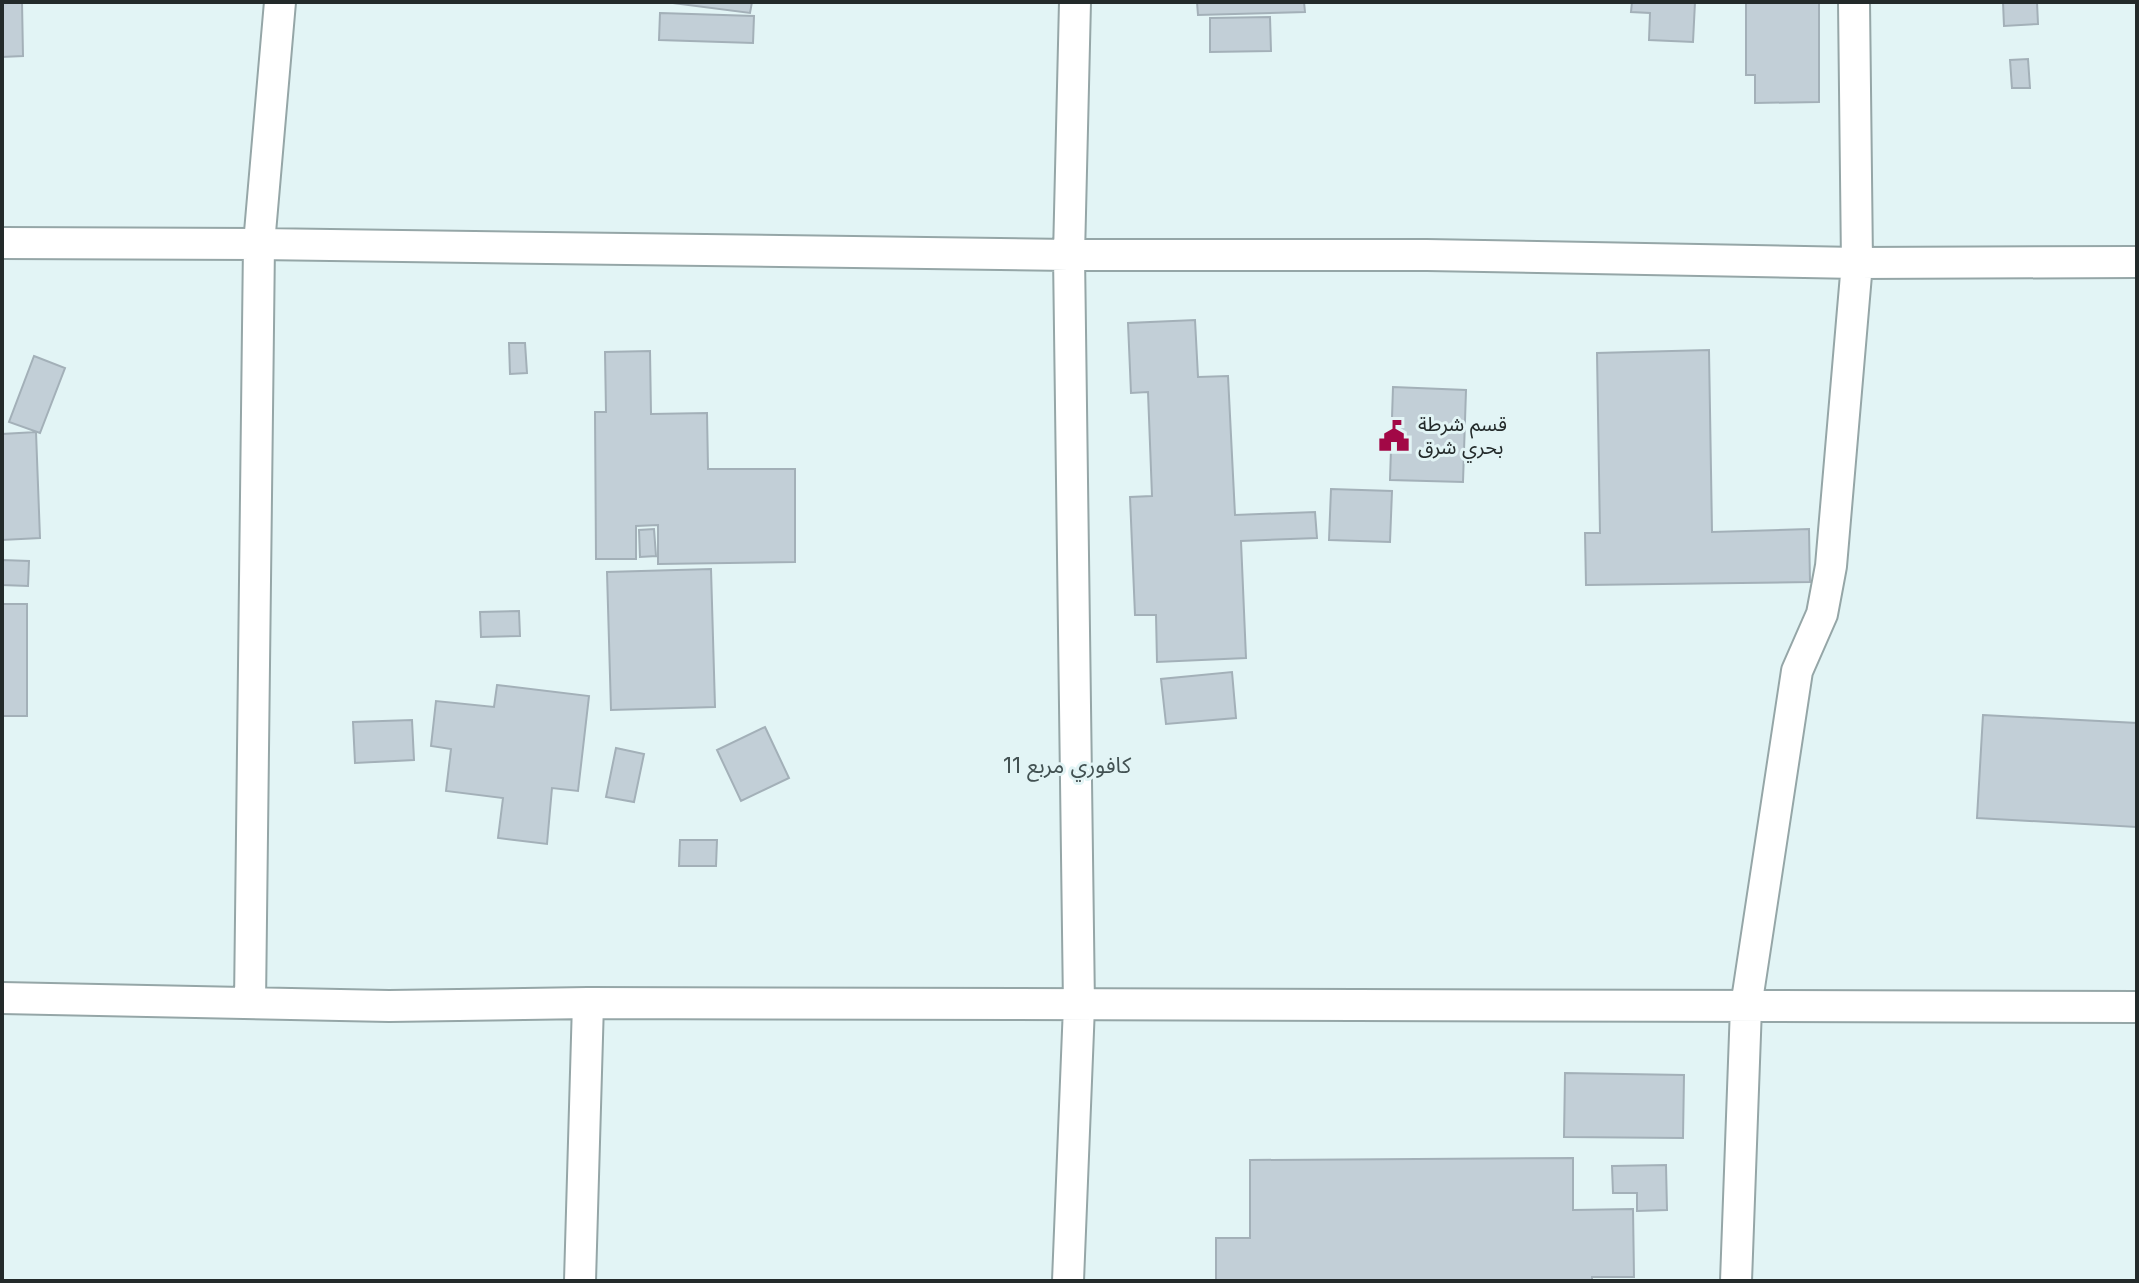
<svg xmlns="http://www.w3.org/2000/svg" width="2139" height="1283" viewBox="0 0 2139 1283" font-family="Inter,'Noto Sans Arabic',sans-serif">
	<rect width="100%" height="100%" fill="#e2f4f5"/>
	<path fill="#c2cfd7" stroke="#a3b0b8" stroke-width="2" d="M2,2H22L23,56L2,57Z
		M665,2H752L750,13Z
		M1197,2H1304L1305,12L1198,15Z
		M1632,2H1695L1693,42L1649,40L1650,13L1631,12Z
		M1746,2H1819V102L1755,103V75H1746Z
		M2003,2H2037L2038,24L2004,26Z
		M660,13L754,16L753,43L659,40Z
		M1270,17L1271,51L1210,52V18Z
		M2028,59L2030,88H2012L2010,60Z
		M1195,320L1198,377L1228,376L1235,515L1315,512L1317,538L1241,541L1246,658L1157,662L1156,615H1135L1130,497L1152,496L1148,392L1131,393L1128,323Z
		M509,343H525L527,373L510,374Z
		M1709,350L1712,532L1809,529L1810,582L1586,585L1585,533H1600L1597,353Z
		M650,351L651,414L707,413L708,469H795V562L658,564V525L636,526V559H596L595,412H606L605,352Z
		M34,356L65,368L40,433L9,422Z
		M1393,387L1466,390L1463,482L1390,480Z
		M36,432L40,538L2,540V434Z
		M1331,489L1392,491L1390,542L1329,540Z
		M654,529L656,556L640,557L639,530Z
		M2,560L29,561L28,586L2,585Z
		M711,569L715,707L611,710L607,572Z
		M2,604H27V716H2Z
		M519,611L520,636L481,637L480,612Z
		M1232,672L1236,718L1166,724L1161,679Z
		M497,685L589,696L578,791L552,788L547,844L498,838L503,798L446,791L451,749L431,746L436,701L494,707Z
		M1983,715L2137,723L2136,827L1977,818Z
		M412,720L414,760L355,763L353,722Z
		M765,727L789,778L741,801L717,750Z
		M616,748L644,754L634,802L606,797Z
		M680,840H717L716,866H679Z
		M1565,1073L1684,1075L1683,1138L1564,1137Z
		M1573,1158V1210L1633,1209L1634,1277H1592V1281H1216V1238H1250V1160Z
		M1666,1165L1667,1210L1637,1211V1193H1613L1612,1166Z"/>
	<g fill="none" stroke-linecap="round" stroke-linejoin="round">
		<defs>
			<path id="street" d="M2,243L259,244L1069,255H1427L1857,263L2137,262
				M2,998L389,1006L588,1003L2137,1007
				M250,1003L259,244L280,2
				M580,1281L588,1003
				M1068,1281L1079,1006L1069,255L1075,2
				M1736,1281L1746,1007L1797,671L1822,614L1831,566L1857,263L1854,2"/>
		</defs>
		<use href="#street" stroke="#95a6a7" stroke-width="34"/>
		<use href="#street" stroke="#fff" stroke-width="30"/>
	</g>
	<defs>
		<symbol id="civic-bare" viewBox="-9 -9 18 18"><path d="M-.6-6.5H3V-4.5H.6V-3L4-1V1h2V6H-6V1h2V-1L-.6-3ZM-1.2 2.5V6h2.4V2.5Z" fill="#a20846" stroke="#e2f4f5" stroke-width="2.5" paint-order="stroke"/></symbol>
	</defs>
	<g fill-rule="evenodd">
		<use href="#civic-bare" x="1372" y="414" width="44" height="44"/>
	</g>
	<g text-anchor="middle" stroke-width="6" stroke-linejoin="round" paint-order="stroke">
		<g font-size="20" fill="#232a2a" stroke="#e2f4f5" text-anchor="start">
			<text x="1418" y="431">قسم شرطة<tspan x="1418" dy="23">بحري شرق</tspan></text>
		</g>
		<g font-size="22" fill="#425152" stroke="#e2f4f5">
			<text x="1067" y="773">كافوري مربع 11</text>
		</g>
	</g>
	<rect width="2139" height="1283" fill="none" stroke="#232a2a" stroke-width="8"/>
</svg>
